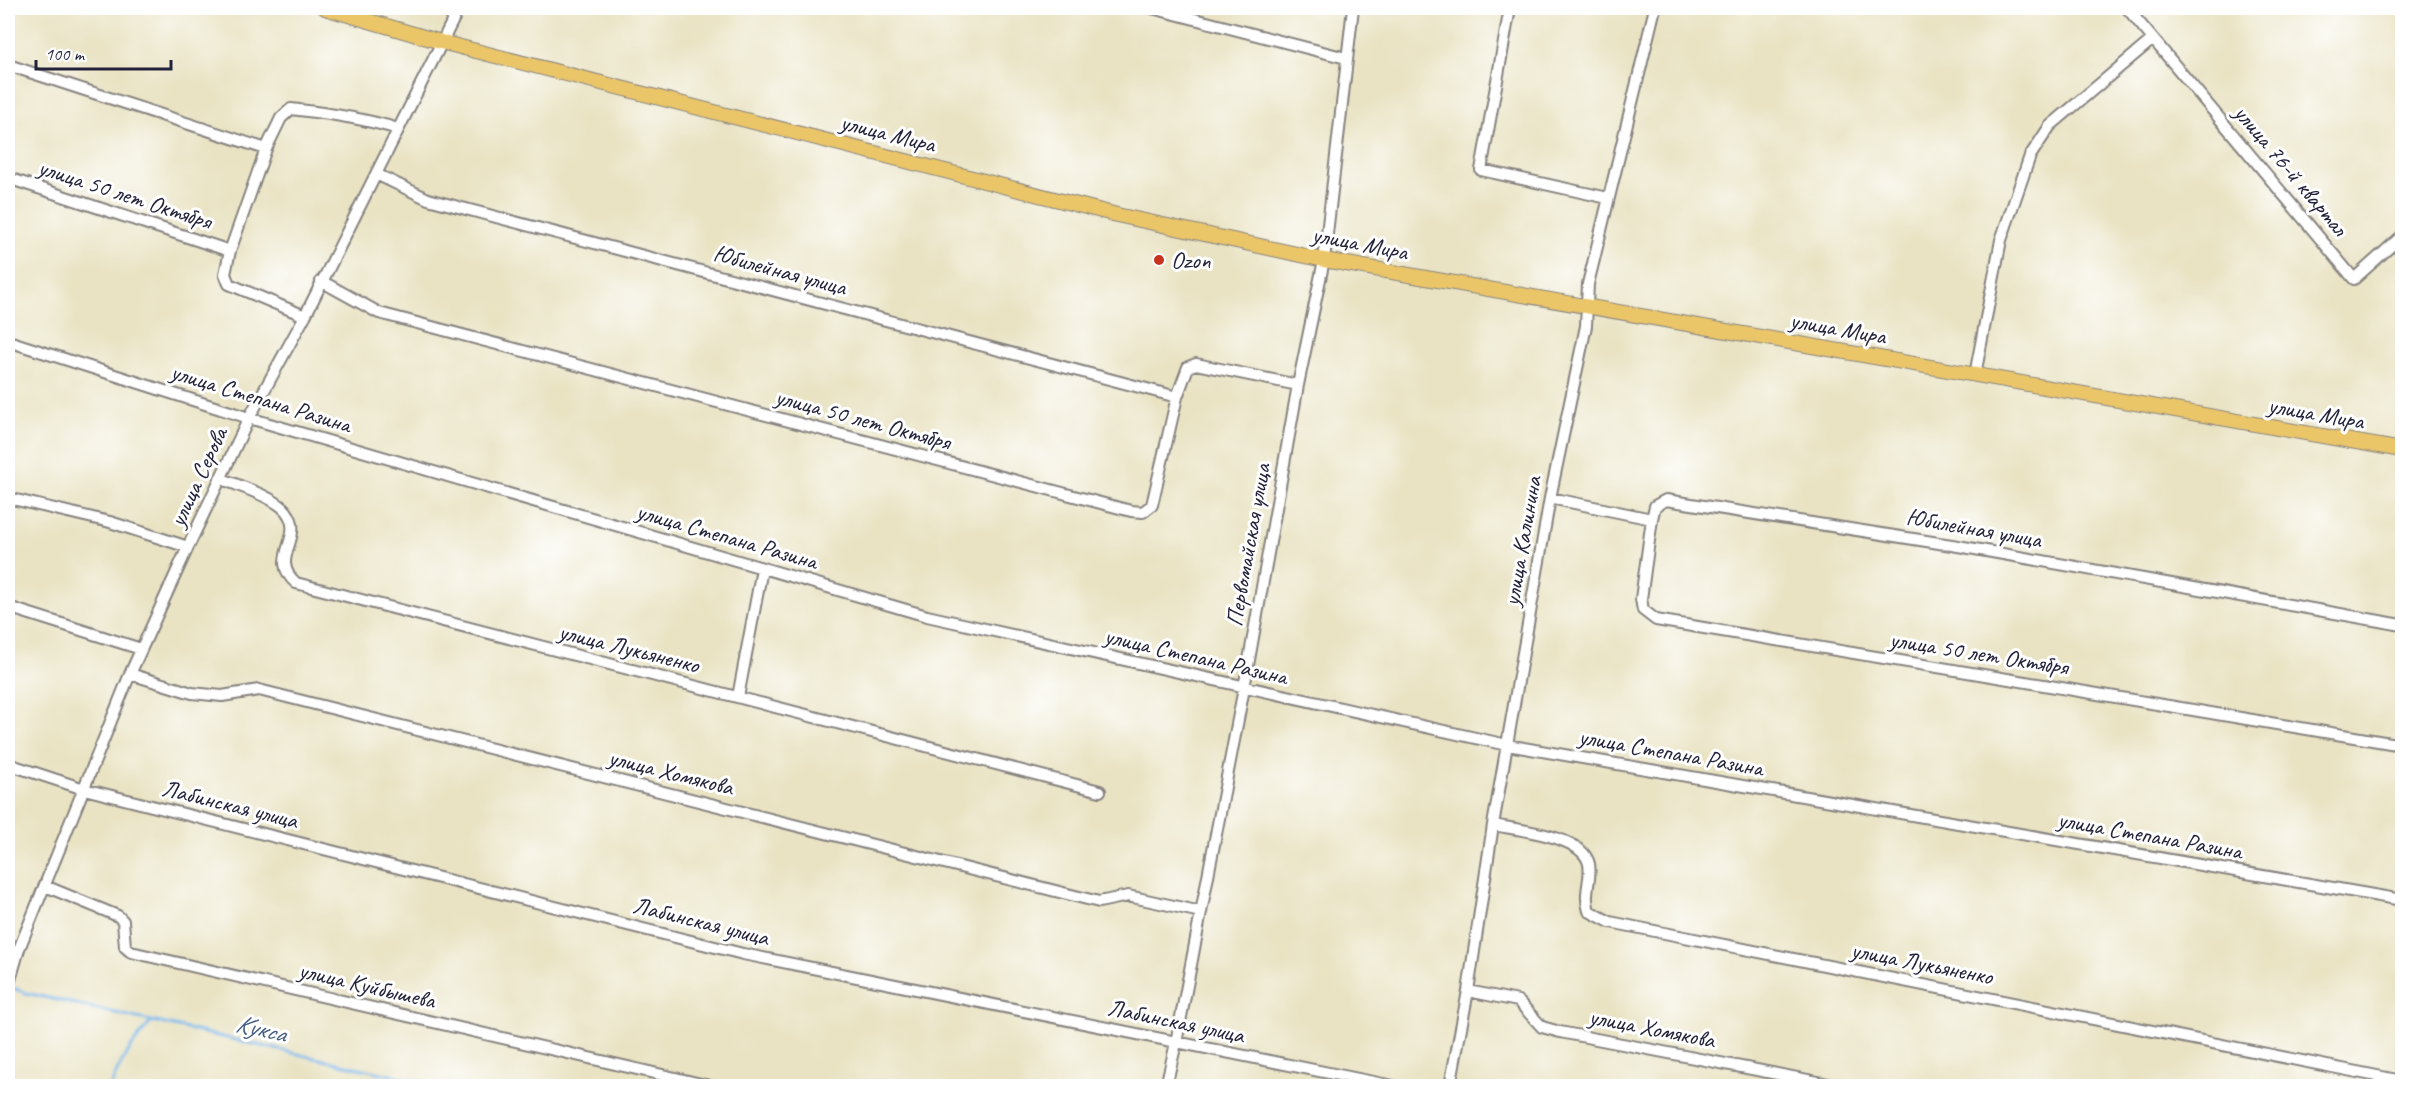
<svg xmlns="http://www.w3.org/2000/svg" width="2410" height="1094" viewBox="0 0 2410 1094" font-family="Caveat,sans-serif">
	<rect width="100%" height="100%" fill="#fff"/>
	<filter id="ink" filterUnits="userSpaceOnUse"><feTurbulence type="fractalNoise" baseFrequency=".0167" numOctaves="2"/><feDisplacementMap in="SourceGraphic" scale="12" xChannelSelector="R" yChannelSelector="G"/><feConvolveMatrix kernelMatrix="1 2 1 2 8 2 1 2 1" color-interpolation-filters="sRGB"/></filter>
	<filter id="wash" filterUnits="userSpaceOnUse"><feTurbulence type="fractalNoise" baseFrequency=".008" numOctaves="4" result="noise"/><feDisplacementMap in="SourceGraphic" scale="24" xChannelSelector="R" yChannelSelector="G"/><feGaussianBlur stdDeviation="1.35" result="paint"/><feColorMatrix in="noise" values="0 0 0 0 0 0 0 0 0 0 0 0 0 0 0 0 0 1.4 0 .05"/><feComposite in="paint" operator="in"/></filter>
	<g filter="url(#wash)">
		<rect width="100%" height="100%" fill="#e9e3c3"/>
		<g fill="none" stroke-linecap="round" stroke-linejoin="round">
			<path stroke="#77b6eb" stroke-width="3" d="M8,986L26,993L151,1021
				M111,1086C119,1063 135,1040 152,1021L438,1086"/>
		</g>
	</g>
	<g filter="url(#ink)">
		<g fill="none" stroke-linecap="round" stroke-linejoin="round">
			<defs>
				<path id="minor" d="M1152,8L1346,58
					M1510,8L1481,170L1608,198
					M2127,8L2354,279L2402,236
					M8,65L266,149
					M376,174L428,199L1177,397
					M8,178L230,251
					M321,281L379,313L1131,511L1143,512L1152,505L1177,397L1188,367L1196,364L1298,385
					M305,316L229,284L225,274L230,251L266,149L281,118L291,109C327,113 363,118 398,129
					M8,341L249,418L927,616L1507,745L2402,900
					M1975,375L2001,240L2030,156L2050,126L2153,39
					M220,478C238,486 275,497 286,511C307,537 267,558 296,583L1100,791
					M8,498L110,522L188,547
					M1550,498L1652,519L1655,506L1666,500L1958,546L2402,625
					M1652,519L1641,599L1643,610L1656,620L2402,745
					M8,607L141,649
					M130,674L192,693L222,696L259,690L1099,902L1128,896L1201,912
					M738,697L762,569
					M8,764L84,789L743,954L1393,1086
					M1493,825C1517,830 1583,835 1589,864C1592,879 1583,893 1589,911L1610,922L2402,1081
					M45,886L118,916L123,921L125,947L131,952L710,1086
					M10,980L19,949L130,674L188,547L249,418L305,316L459,8
					M1468,991L1518,1001L1542,1027L1560,1032L1839,1086
					M1166,1086L1176,1043L1244,688L1298,385L1324,260L1353,8
					M1450,1086L1468,991L1493,825L1550,498L1586,326L1588,284L1655,8"/>
				<path id="major" d="M325,8L441,42L1117,215L1324,260L2402,450"/>
			</defs>
			<use href="#minor" stroke="#86827f" stroke-width="14"/>
			<use href="#major" stroke="#86827f" stroke-width="16"/>
			<use href="#minor" stroke="#fff" stroke-width="10"/>
			<use href="#major" stroke="#ebc669" stroke-width="14"/>
		</g>
	</g>
	<circle fill="#c8321e" stroke="#fff" stroke-width="2" cx="1159" cy="260" r="6"/>
	<g text-anchor="middle" stroke-width="6" stroke-linejoin="round" paint-order="stroke">
		<g font-size="24" fill="#22223b" stroke="#fff">
			<text transform="translate(888 133) rotate(14)" y="8">улица Мира</text>
			<text transform="translate(2291 170) rotate(50)" y="8">улица 76-й квартал</text>
			<text transform="translate(125 194) rotate(18)" y="8">улица 50 лет Октября</text>
			<text transform="translate(1360 243) rotate(11)" y="8">улица Мира</text>
			<text transform="translate(780 270) rotate(15)" y="8">Юбилейная улица</text>
			<text transform="translate(1838 328) rotate(10)" y="8">улица Мира</text>
			<text transform="translate(261 398) rotate(17)" y="8">улица Степана Разина</text>
			<text transform="translate(2316 413) rotate(10)" y="8">улица Мира</text>
			<text transform="translate(863 419) rotate(15)" y="8">улица 50 лет Октября</text>
			<text transform="translate(198 477) rotate(-65)" y="8">улица Серова</text>
			<text transform="translate(1974 528) rotate(10)" y="8">Юбилейная улица</text>
			<text transform="translate(727 536) rotate(16)" y="8">улица Степана Разина</text>
			<text transform="translate(1522 541) rotate(-80)" y="8">улица Калинина</text>
			<text transform="translate(1248 545) rotate(-80)" y="8">Первомайская улица</text>
			<text transform="translate(629 648) rotate(14)" y="8">улица Лукьяненко</text>
			<text transform="translate(1979 653) rotate(9)" y="8">улица 50 лет Октября</text>
			<text transform="translate(1196 656) rotate(13)" y="8">улица Степана Разина</text>
			<text transform="translate(1671 752) rotate(10)" y="8">улица Степана Разина</text>
			<text transform="translate(671 772) rotate(14)" y="8">улица Хомякова</text>
			<text transform="translate(230 804) rotate(14)" y="8">Лабинская улица</text>
			<text transform="translate(2150 835) rotate(10)" y="8">улица Степана Разина</text>
			<text transform="translate(701 921) rotate(14)" y="8">Лабинская улица</text>
			<text transform="translate(1922 963) rotate(11)" y="8">улица Лукьяненко</text>
			<text transform="translate(367 985) rotate(13)" y="8">улица Куйбышева</text>
			<text transform="translate(1176 1021) rotate(12)" y="8">Лабинская улица</text>
			<text transform="translate(1652 1028) rotate(11)" y="8">улица Хомякова</text>
		</g>
		<g font-size="24" fill="#22223b" stroke="#fff" text-anchor="start">
			<text x="1171" y="268">Ozon</text>
		</g>
		<g font-size="26" font-style="italic" fill="#445d81" stroke="#fff">
			<text transform="translate(261 1028) rotate(13)" y="9">Кукса</text>
		</g>
	</g>
	<rect width="2410" height="1094" fill="none" stroke="#fff" stroke-width="30"/>
	<path d="M36 60v9h135v-9" fill="none" stroke="#22223b" stroke-width="3"/>
	<text x="45" y="60" font-size="18" fill="#22223b" stroke="#ffffff" stroke-width="4.5" paint-order="stroke">100 m</text>
</svg>
